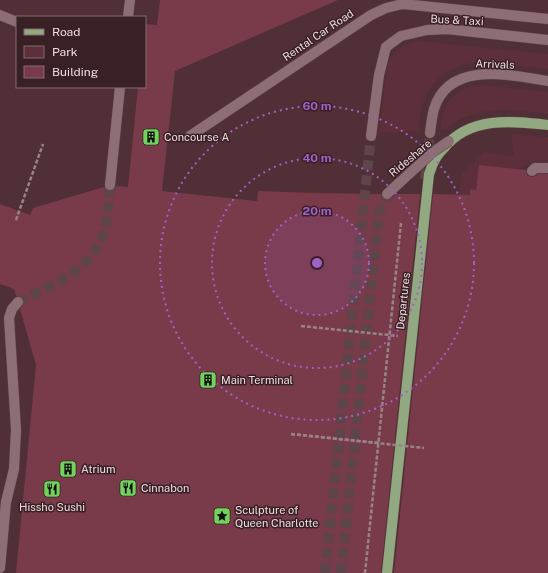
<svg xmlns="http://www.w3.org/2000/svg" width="548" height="573" viewBox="0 0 548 573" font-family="'Public Sans',sans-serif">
	<rect width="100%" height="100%" fill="#432a2f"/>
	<path fill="#502f36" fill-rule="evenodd" d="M0,0H548V573H0ZM17,17H145V87H17Z"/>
	<path fill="#5d2f3a" d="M420,41L548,54V69L484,62C458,62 434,75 424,100C420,110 420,121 419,131L379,133L387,68C392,50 402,44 420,41Z
		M479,85L548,92V114C517,110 485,105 456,122C452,124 450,127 446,129H440C443,105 453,88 479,85Z
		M511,134L548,137V161C537,160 529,162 520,169L479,165L476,190L470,189L469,200L459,198L462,173L484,152L514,156Z"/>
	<path fill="#793b4a" d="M160,0H338L175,71L162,191L257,201L258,191L314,193L381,194L382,199L388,200L397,194H420L381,573H16L36,365L20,309L24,304V299L20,296H16L14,289L0,284V204L30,215L33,208L104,187L107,190L110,191L115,189L116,186L128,187L138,87H145V24L157,25Z
		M479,165L526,170L527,175L531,177H534L538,174H548V573H394L433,194L470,195V189L476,190Z"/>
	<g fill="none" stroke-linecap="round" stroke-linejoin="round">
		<path stroke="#5d454a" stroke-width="10" stroke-dasharray="10 5" stroke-linecap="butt" d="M425,179L430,133
			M18,302C51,285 93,271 104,232C108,217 109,201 110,185
			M325,573L371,136
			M341,573L379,212L387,194"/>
		<defs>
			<path id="minor" d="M0,15L17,22
				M128,17L130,0
				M430,133C431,125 432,116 434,109C449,60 510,75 548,81
				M190,136L371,15L386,8L403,4L548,19
				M371,136L379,75L386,47L401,36L427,30L447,29L548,40
				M532,171L535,168H548
				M110,185L120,87
				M0,568L6,502L14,469L16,430L9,318L12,309L18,302"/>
			<path id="major" d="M387,573L429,174C431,170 432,164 435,160C437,155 441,151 444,148C470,116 512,121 548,125"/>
		</defs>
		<use href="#minor" stroke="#5c474b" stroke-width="11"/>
		<use href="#major" stroke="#5c474b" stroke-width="11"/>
		<path stroke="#988387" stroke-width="2.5" stroke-dasharray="4 2" stroke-linecap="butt" d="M16,220L43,144
			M301,326L398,336
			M291,434L379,443
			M365,573L401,223"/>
		<use href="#minor" stroke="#8c6e74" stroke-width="10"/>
		<use href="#major" stroke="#92a881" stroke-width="10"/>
		<defs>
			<path id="minor-bridge" d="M387,194L433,152L449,141"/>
		</defs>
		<use href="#minor-bridge" stroke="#5c474b" stroke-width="11" stroke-linecap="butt"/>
		<path stroke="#988387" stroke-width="2.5" stroke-dasharray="4 2" stroke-linecap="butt" d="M291,434L424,448"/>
		<use href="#minor-bridge" stroke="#8c6e74" stroke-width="10"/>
	</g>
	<circle cx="317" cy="263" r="52" fill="#9e61c9" fill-opacity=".12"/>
	<g fill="none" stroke="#9e61c9" stroke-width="2" stroke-dasharray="2 4">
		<circle cx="317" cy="263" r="52"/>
		<circle cx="317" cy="263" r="105"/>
		<circle cx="317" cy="263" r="157"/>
	</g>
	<defs>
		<symbol id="building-square" viewBox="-11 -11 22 22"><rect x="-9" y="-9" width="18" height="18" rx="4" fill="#73d25d" stroke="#392025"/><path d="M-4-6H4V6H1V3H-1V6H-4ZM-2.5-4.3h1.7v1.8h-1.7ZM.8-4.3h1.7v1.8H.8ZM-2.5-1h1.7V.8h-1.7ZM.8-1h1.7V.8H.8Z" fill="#111"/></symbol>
		<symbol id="restaurant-square" viewBox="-11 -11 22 22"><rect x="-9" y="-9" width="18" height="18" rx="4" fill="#73d25d" stroke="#392025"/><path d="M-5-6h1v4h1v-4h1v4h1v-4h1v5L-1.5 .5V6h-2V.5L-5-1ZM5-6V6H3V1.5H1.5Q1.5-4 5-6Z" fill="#111"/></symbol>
		<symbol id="sight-square" viewBox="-11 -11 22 22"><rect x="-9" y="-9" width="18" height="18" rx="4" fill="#73d25d" stroke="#392025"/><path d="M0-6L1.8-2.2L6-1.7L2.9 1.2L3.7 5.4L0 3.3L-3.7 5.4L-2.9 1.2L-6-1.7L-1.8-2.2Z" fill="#111"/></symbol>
	</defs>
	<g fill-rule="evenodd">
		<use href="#building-square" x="141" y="127" width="20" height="20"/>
		<use href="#building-square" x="198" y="370" width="20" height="20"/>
		<use href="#building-square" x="58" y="459" width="20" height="20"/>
		<use href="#restaurant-square" x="118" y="478" width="20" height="20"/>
		<use href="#restaurant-square" x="42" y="479" width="20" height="20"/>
		<use href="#sight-square" x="212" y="506" width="20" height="20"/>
	</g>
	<g text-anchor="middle" stroke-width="3" stroke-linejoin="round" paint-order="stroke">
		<g font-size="11" fill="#eedde0" stroke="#392025">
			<text transform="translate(457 20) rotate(3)" y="4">Bus &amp; Taxi</text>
			<text transform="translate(318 35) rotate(-34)" y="4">Rental Car Road</text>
			<text transform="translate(495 64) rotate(2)" y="4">Arrivals</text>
			<text transform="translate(410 158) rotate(-40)" y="4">Rideshare</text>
			<text transform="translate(403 301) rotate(-84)" y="4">Departures</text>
		</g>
		<g font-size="11" fill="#eedde0" stroke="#392025" text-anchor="start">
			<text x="164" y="141">Concourse A</text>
			<text x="221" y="384">Main Terminal</text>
			<text x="81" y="473">Atrium</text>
			<text x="141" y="492">Cinnabon</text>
			<text x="52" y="511" text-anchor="middle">Hissho Sushi</text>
			<text x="235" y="514">Sculpture of<tspan x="235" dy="13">Queen Charlotte</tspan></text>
		</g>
	</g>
	<circle cx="317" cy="263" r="6" fill="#9e61c9" stroke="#392025" stroke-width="2"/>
	<g font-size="12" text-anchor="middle" font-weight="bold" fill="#9e61c9" stroke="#392025" stroke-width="3" stroke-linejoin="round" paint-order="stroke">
		<text x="317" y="110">60 m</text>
		<text x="317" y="162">40 m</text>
		<text x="317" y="215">20 m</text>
	</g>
	<rect x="16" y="16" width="130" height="72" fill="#392025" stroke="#816c70"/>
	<rect x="24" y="29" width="20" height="6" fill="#92a881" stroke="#816c70"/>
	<text x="52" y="36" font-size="12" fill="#eedde0">Road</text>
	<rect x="24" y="46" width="20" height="12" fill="#5d2f3a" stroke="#816c70"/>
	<text x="52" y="56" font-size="12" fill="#eedde0">Park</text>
	<rect x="24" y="66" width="20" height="12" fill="#793b4a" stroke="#816c70"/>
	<text x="52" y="76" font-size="12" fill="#eedde0">Building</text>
</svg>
